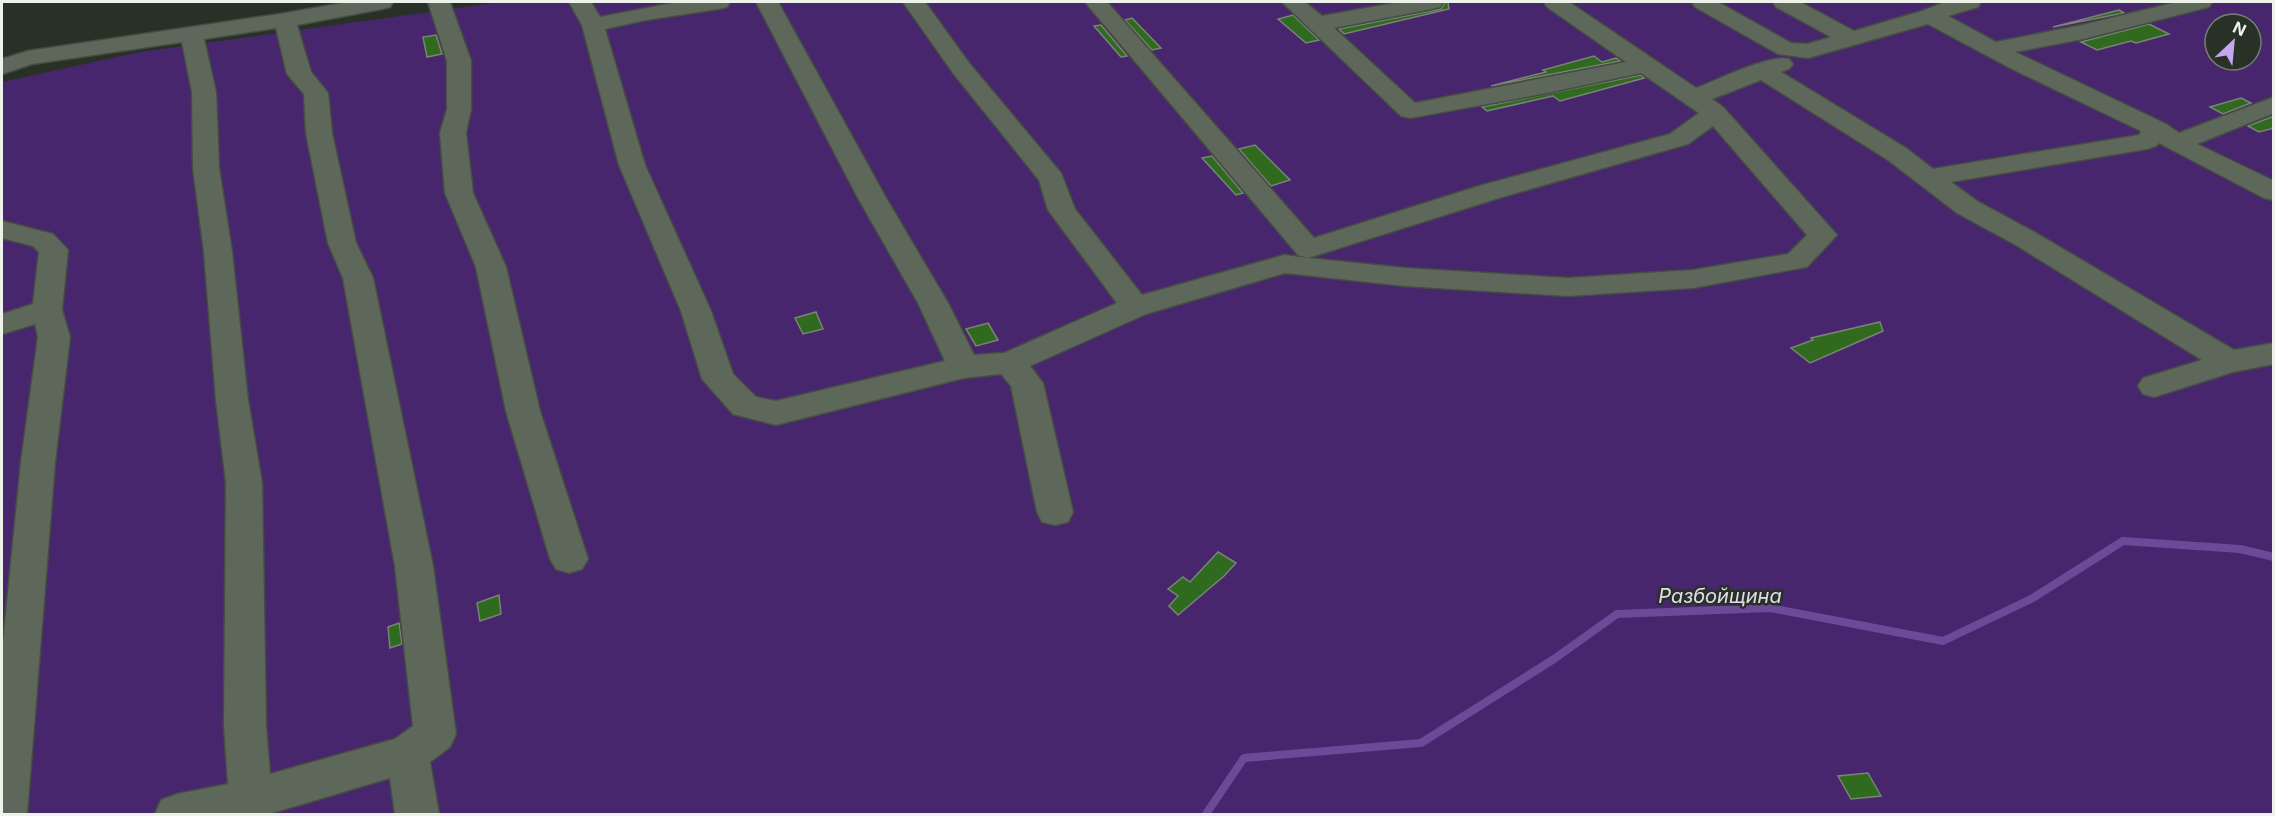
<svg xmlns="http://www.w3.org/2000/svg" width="2275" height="816" viewBox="0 0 2275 816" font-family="Inter,sans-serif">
	<rect width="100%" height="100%" fill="#283125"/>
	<path fill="#48266d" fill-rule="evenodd" d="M501,2H2273V814H2V82L140,52ZM2215,24H2251V60H2215Z"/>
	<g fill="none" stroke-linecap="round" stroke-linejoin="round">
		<path stroke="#6c4a97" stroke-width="8" d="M1206,814L1244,758L1421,743L1554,659L1617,614L1770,608L1943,641L2031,599L2123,541L2240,549L2274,557"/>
	</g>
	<path fill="#306a1f" stroke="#798476" stroke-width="1.5" d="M1445,2H1448L1449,9L1344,34L1339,29L1441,9Z
		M2119,10L2124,13L2053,27Z
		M1293,15L1319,40L1306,43L1278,19Z
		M1132,18L1161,48L1152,50L1125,20Z
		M2149,24L2169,34L2136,43L2131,41L2097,50L2081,42Z
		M1101,25L1127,56L1121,57L1094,26Z
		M436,35L442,54L427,57L423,37Z
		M1594,56L1602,62L1616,58L1620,61L1491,86L1546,72L1543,70Z
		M1641,75L1644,78L1560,101L1553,96L1487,111L1482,107Z
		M2241,98L2251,103L2223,114L2210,107Z
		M2274,116V128L2259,132L2248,126Z
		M1255,145L1290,180L1271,186L1239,149Z
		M1212,156L1243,193L1236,195L1202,158Z
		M816,312L823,329L803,334L795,318Z
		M1880,322L1883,331L1810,363L1791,348L1813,340L1811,338Z
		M988,323L998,340L976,346L966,329Z
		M1218,552L1236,563L1224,576L1178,615L1169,606L1178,596L1168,589L1183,577L1190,582Z
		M499,595L501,614L480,621L477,603Z
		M399,623L402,644L390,648L388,627Z
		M1868,773L1881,796L1851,799L1838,776Z"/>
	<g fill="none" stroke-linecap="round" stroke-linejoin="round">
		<defs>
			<path id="minor" d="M349,2H393L390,7L382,9L297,25L311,72L328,93L332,133L356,243L373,278L433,566L456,734L450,747L430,762L439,814H395L390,778L269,814H155L161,800L177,794L228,784L224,726L226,483L216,400L204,252L193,168L192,92L182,42L32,64L2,74V59L28,51L280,14ZM276,28L287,74L304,94L306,133L328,243L343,278L395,566L413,726L395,739L270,774L266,726L262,483L248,400L232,252L219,168L216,92L204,39Z
				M428,2H450L471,61V109L466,133L473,193L506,267L540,411L588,559L582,569L569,573L556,569L550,559L506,411L476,267L445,193L440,133L447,109V61Z
				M569,2H591L600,17L678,2H730L727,7L719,9L646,20L605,29L645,165L711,311L733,374L756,397L776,401L945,361L918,303L858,198L756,2H778L886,198L948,303L974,355L1004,353L1117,303L1048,210L1039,180L953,73L903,2H925L969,63L1061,173L1075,209L1142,295L1284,255L1308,258L1298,255L1085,2H1107L1314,238L1479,186L1670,134L1699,113L1641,73L1542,94L1410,118L1401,116L1282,2H1305L1322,16L1400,2H1443L1440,7L1432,9L1334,28L1415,103L1626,62L1547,7L1544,2H1569L1696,88C1718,80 1769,54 1789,59L1793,64L1789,69L1781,72L1906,148L1933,169L2139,135L2141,131L2012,69L1928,24L1808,58L1778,54L1695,7L1692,2H1718L1791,43L1807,44L1831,37L1776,7L1773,2H1800L1854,31L1922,11L1945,2H1981L1978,7L1948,16L1996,42L2082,25L2177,2H2212L2209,7L2083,39L2015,52L2166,124L2179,133L2274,97V113L2197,144L2274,181V200L2264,198L2159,143L2156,146L2147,149L1951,182L1977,201L2036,233L2234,350L2274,343V364L2233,372L2154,397L2143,394L2138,386L2143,378L2202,360L2016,245L1957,213L1888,160L1761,80L1712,99L1724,108L1837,235L1807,267L1693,288L1568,296L1405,286L1285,273L1146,314L1030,366L1043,383L1073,512L1068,522L1055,525L1042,522L1037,512L1011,386L1001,374L964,378L776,425L733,414L702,379L681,311L619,165L582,25ZM1713,126L1807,235L1788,254L1693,270L1568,278L1405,268L1308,258L1499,198L1688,144Z
				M2,221L53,234L68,250L62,310L70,337L55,462L27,814H2V653L21,462L38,337L35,324L2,334V314L33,304L39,252L33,246L2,238Z"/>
		</defs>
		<use href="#minor" stroke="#454d43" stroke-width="3"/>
		<use href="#minor" fill="#5d685b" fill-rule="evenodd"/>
	</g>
	<g text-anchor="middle" stroke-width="5" stroke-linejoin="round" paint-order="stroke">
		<g font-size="20" font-style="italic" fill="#e2daef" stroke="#283125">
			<text x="1720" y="603">Разбойщина</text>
		</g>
	</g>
	<rect width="2275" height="816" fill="none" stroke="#edf3eb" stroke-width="6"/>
	<g transform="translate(2233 42) rotate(26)"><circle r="28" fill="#283125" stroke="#777f74" stroke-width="1.5"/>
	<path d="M0-4.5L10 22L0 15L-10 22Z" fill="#c5a7f1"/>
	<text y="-9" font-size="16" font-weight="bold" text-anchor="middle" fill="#edf3eb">N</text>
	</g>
</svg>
